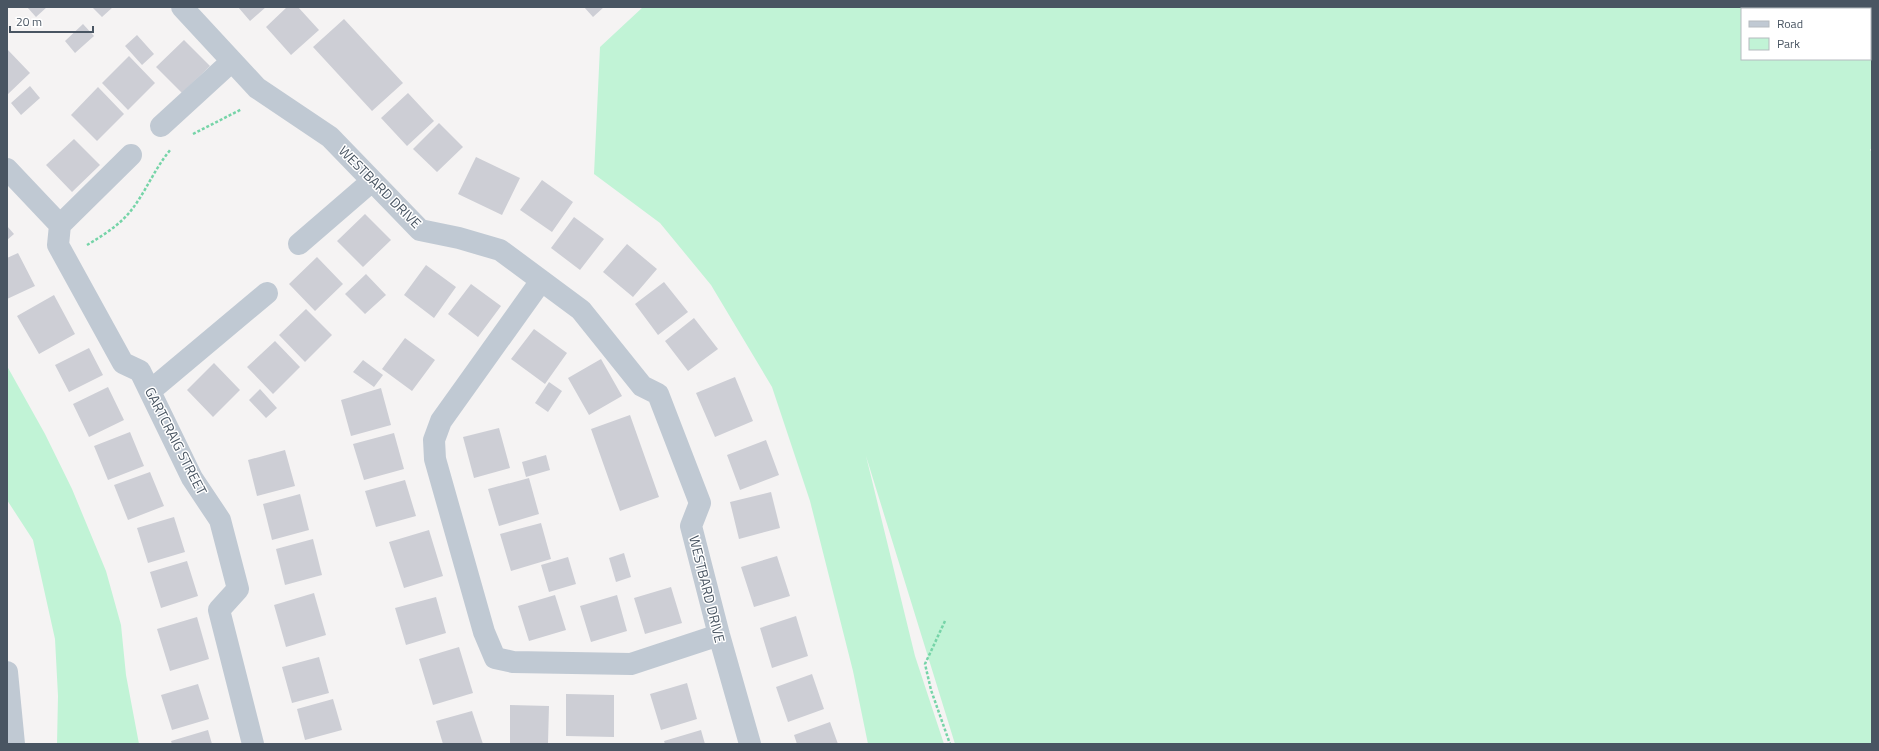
<svg xmlns="http://www.w3.org/2000/svg" width="1879" height="751" viewBox="0 0 1879 751" font-family="'Titillium Web',sans-serif">
	<rect width="100%" height="100%" fill="#f5f3f3"/>
	<path fill="#c1f3d6" fill-rule="evenodd" d="M643,7H1872V147L1870,150L1872,152V744H955L866,456L915,656L944,744H868L853,671L810,501L772,387L711,285L660,223L594,174L600,47ZM1742,9H1870V59H1742Z
		M7,366L45,434L72,489L106,571L121,625L126,675L139,744H57L58,696L55,639L33,540L7,500Z"/>
	<path fill="#cdced5" d="M27,7H47L36,17Z
		M92,7H113L102,17Z
		M238,7H266L250,21Z
		M287,7H298L319,30L291,55L266,27Z
		M584,7H604L593,17Z
		M344,19L403,83L372,111L313,47Z
		M83,24L94,36L75,53L65,41Z
		M137,35L154,54L142,65L125,46Z
		M184,40L210,66L182,93L156,67Z
		M7,49L30,73L7,95Z
		M129,56L155,83L128,110L102,83Z
		M30,86L40,98L21,115L11,103Z
		M98,87L124,114L97,141L71,115Z
		M408,93L434,121L407,146L381,118Z
		M439,123L463,147L437,172L413,149Z
		M74,139L100,165L72,192L46,165Z
		M476,157L520,178L502,215L458,194Z
		M542,180L573,202L552,232L520,210Z
		M365,214L391,240L363,267L337,241Z
		M574,217L604,239L580,270L551,248Z
		M7,226L14,234L7,240Z
		M627,244L657,269L633,297L603,272Z
		M18,253L35,286L7,299V258Z
		M317,257L343,284L315,311L289,284Z
		M426,265L456,287L434,318L404,295Z
		M366,274L386,295L365,314L345,294Z
		M664,282L688,312L658,335L635,304Z
		M471,284L501,306L478,337L448,314Z
		M54,295L75,334L39,354L17,316Z
		M306,309L332,335L305,362L279,335Z
		M694,318L718,349L688,371L665,341Z
		M534,329L567,353L545,384L511,359Z
		M405,338L435,360L412,391L382,369Z
		M275,341L300,367L273,394L247,367Z
		M89,348L103,375L69,392L55,365Z
		M601,359L622,396L589,415L568,378Z
		M363,360L383,375L374,387L353,372Z
		M214,363L240,390L213,417L187,390Z
		M735,377L753,421L715,437L696,393Z
		M549,382L562,391L548,412L535,403Z
		M108,387L124,420L89,437L73,404Z
		M381,388L391,425L351,436L341,400Z
		M260,389L277,408L266,418L249,400Z
		M630,415L659,497L620,511L591,429Z
		M499,428L510,468L474,478L463,437Z
		M130,432L144,466L108,480L94,446Z
		M394,433L404,469L364,480L353,444Z
		M766,440L779,475L740,490L727,455Z
		M285,450L295,486L257,496L248,460Z
		M546,455L550,470L526,477L522,462Z
		M150,472L164,506L128,520L114,485Z
		M529,478L539,514L499,526L488,489Z
		M405,480L416,516L376,527L365,491Z
		M771,492L780,528L739,539L730,502Z
		M300,494L309,530L272,540L263,504Z
		M174,517L185,552L148,563L137,528Z
		M541,523L551,559L511,571L500,534Z
		M429,530L443,576L404,588L389,542Z
		M313,539L322,575L285,585L276,549Z
		M624,553L631,577L616,582L609,558Z
		M777,556L790,596L754,607L741,567Z
		M568,557L576,584L549,592L541,565Z
		M187,561L198,596L161,608L150,572Z
		M671,587L682,623L645,634L634,598Z
		M314,593L326,635L286,647L274,605Z
		M555,595L566,630L529,641L518,606Z
		M617,595L627,631L591,642L580,606Z
		M436,597L446,633L406,645L395,608Z
		M796,616L808,656L772,668L760,628Z
		M197,617L209,659L170,671L157,629Z
		M459,647L473,693L433,705L419,659Z
		M319,657L329,693L292,703L282,667Z
		M812,674L824,709L788,722L776,687Z
		M687,683L697,719L661,730L650,694Z
		M198,684L209,719L172,730L161,695Z
		M566,694L614,695V737L566,736Z
		M333,699L342,730L305,740L297,709Z
		M510,705L549,706L548,743H510Z
		M472,711L483,744H443L436,721Z
		M830,722L838,744H797L794,735Z
		M208,730L212,744H172L171,741Z
		M701,730L705,744H665L664,741Z"/>
	<g fill="none" stroke-linecap="round" stroke-linejoin="round">
		<path stroke="#76d4a8" stroke-width="2.5" stroke-dasharray="3 2" stroke-linecap="butt" d="M193,134L242,109
			M87,245C102,236 118,226 129,213C145,194 154,169 171,149
			M945,621L925,664L931,690L950,744"/>
		<path stroke="#c0c9d3" stroke-width="22" d="M182,7L257,88L330,137L420,230L459,238L500,250L581,310L642,386L658,394L700,503L691,526L719,635L750,744
			M161,126L232,61
			M7,169L60,225L58,245L123,363L140,371L192,478L220,520L238,589L219,610L253,744
			M60,225L131,155
			M299,244L372,181
			M541,281L441,421L434,440L435,459L484,632L495,658L513,662L631,664L719,635
			M150,391L267,293
			M7,672L14,744"/>
	</g>
	<g text-anchor="middle" stroke-width="3" stroke-linejoin="round" paint-order="stroke">
		<g font-size="14" fill="#495562" stroke="#fff">
			<text transform="translate(380 187) rotate(45)" y="5">WESTBARD DRIVE</text>
			<text transform="translate(176 441) rotate(63)" y="5">GARTCRAIG STREET</text>
			<text transform="translate(707 589) rotate(76)" y="5">WESTBARD DRIVE</text>
		</g>
	</g>
	<rect width="1879" height="751" fill="none" stroke="#495562" stroke-width="16"/>
	<rect x="1741" y="8" width="130" height="52" fill="#ffffff" stroke="#b6bbc0"/>
	<rect x="1749" y="21" width="20" height="6" fill="#c0c9d3" stroke="#b6bbc0"/>
	<text x="1777" y="28" font-size="12" fill="#495562">Road</text>
	<rect x="1749" y="38" width="20" height="12" fill="#c1f3d6" stroke="#b6bbc0"/>
	<text x="1777" y="48" font-size="12" fill="#495562">Park</text>
	<path d="M10 26v6h83v-6" fill="none" stroke="#495562" stroke-width="2"/>
	<text x="16" y="26" font-size="12" fill="#495562" stroke="#ffffff" stroke-width="3" paint-order="stroke">20 m</text>
</svg>
